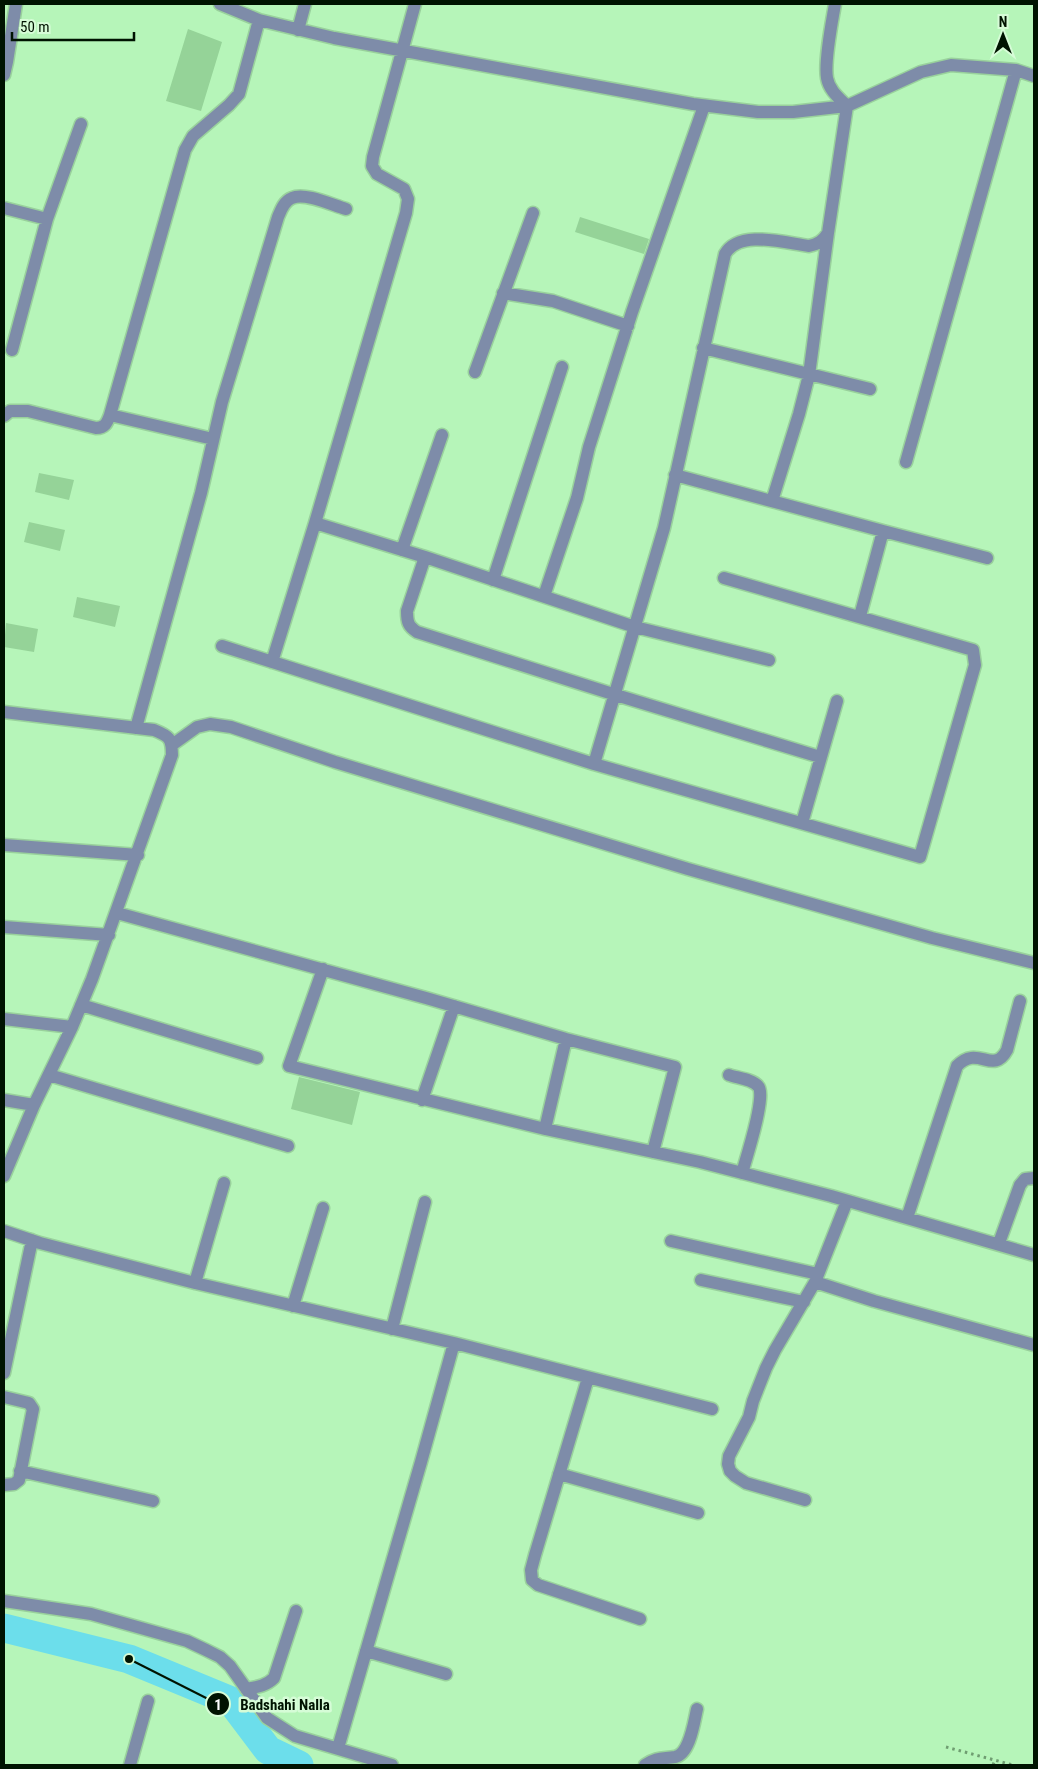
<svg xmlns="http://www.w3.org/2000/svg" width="1038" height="1769" viewBox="0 0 1038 1769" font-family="'Roboto Condensed',sans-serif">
	<rect width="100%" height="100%" fill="#b6f5b9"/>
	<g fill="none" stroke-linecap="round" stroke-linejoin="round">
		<path stroke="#6cdeeb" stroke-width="29" d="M4,1628L129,1659L231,1701L268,1750L299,1765"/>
	</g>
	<path fill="#95d398" d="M188,29L222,42L201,111L166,101Z
		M580,217L649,239L644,254L575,232Z
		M39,473L74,480L69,500L35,492Z
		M29,522L65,530L60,551L24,542Z
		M77,597L120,606L115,627L73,617Z
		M6,623L38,629L34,652L4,647Z
		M299,1077L360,1092L352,1125L291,1109Z"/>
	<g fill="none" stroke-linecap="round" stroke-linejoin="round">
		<defs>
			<path id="street" d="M220,4L259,20L334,38L693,104L758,112H793L847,106L921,72L951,65L1016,70L1034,76
				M298,30L305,4
				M4,75L7,62L16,4
				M4,208L47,219
				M503,293L553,301L628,326
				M703,348L870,389
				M12,350L47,219L81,124
				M475,372L533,213
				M110,415L185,150L193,136L229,105L239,94L259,20
				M4,416L10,411H28L96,428C105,428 107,423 110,415L213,439
				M906,462L1016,70
				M675,475L883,531L987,558
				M772,501L799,414L809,375L828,233
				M315,523L425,557L635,627L769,660
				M402,550L442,435
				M425,557L407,611C407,622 408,626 417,632L616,695L820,757
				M493,580L562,367
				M544,596L577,498L589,447L632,312L704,106
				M860,616L883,531
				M222,646L594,764L920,857L975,665L973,650L724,578
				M272,662L315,523L406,213L408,199L404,189L377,174L372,166L373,157L415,4
				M4,712L154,730C169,736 172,738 172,755L92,979L72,1027L34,1105L4,1176
				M136,728L201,493L222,402L278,217C281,210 284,201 292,198C305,192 332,205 346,209
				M172,745L197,727L210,724L231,727L335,762L688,869L932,938L1034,963
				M594,764L664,528L725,254C739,229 785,243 809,246C818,244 823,241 828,233L847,106C839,98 829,90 827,78C824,61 832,22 835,4
				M802,823L837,701
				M4,845L138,855
				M117,913L426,998L566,1039L675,1067L653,1152
				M4,927L109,935
				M323,969L289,1066L545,1129L700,1162L831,1196L1034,1255
				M81,1005L257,1058
				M4,1019L72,1027
				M49,1075L288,1146
				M729,1075C737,1078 752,1079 758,1086C767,1094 746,1159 742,1173
				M4,1100L34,1105
				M422,1100L454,1006
				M545,1129L566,1039
				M907,1218L957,1066C978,1044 993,1076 1007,1050L1020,1001
				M4,1231L40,1243L195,1283L454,1343L712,1409
				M671,1241L818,1274
				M999,1243L1020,1185L1025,1179L1034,1178
				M701,1280L804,1302
				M815,1282L874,1301L1034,1345
				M195,1283L224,1183
				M293,1306L323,1208
				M392,1329L425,1202
				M4,1373L32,1240
				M588,1378L535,1555L531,1570L532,1580L538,1585L640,1619
				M4,1397L29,1403L33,1409L19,1480L14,1484L4,1485
				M20,1471L153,1501
				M559,1474L698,1513
				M805,1500L746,1483L735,1476L730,1471L728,1464L729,1456L749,1417L753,1401L766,1368L775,1350L815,1282L847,1201
				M4,1601L91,1614L187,1641L206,1650L220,1657L230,1666L267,1718L295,1736L392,1765
				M366,1651L446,1674
				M246,1689C257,1687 266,1686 274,1678L296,1611
				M338,1748L421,1462L454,1343
				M130,1765L148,1701
				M645,1765C657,1757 662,1759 675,1757C690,1754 694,1722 697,1709"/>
		</defs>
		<use href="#street" stroke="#99d19c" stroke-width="15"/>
		<path stroke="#6f9d71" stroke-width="3" stroke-dasharray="2.5 4" stroke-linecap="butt" d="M946,1747L1013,1765
			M993,1765L995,1760"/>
		<use href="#street" stroke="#7e8ca9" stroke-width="12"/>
	</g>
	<path fill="none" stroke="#001301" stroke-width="2" d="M129 1659L218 1704"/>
	<g fill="#001301" stroke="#d6fcd7" stroke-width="2">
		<circle cx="129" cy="1659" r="5"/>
		<circle cx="218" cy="1704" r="12"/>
	</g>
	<g font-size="15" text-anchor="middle" font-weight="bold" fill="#fff">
		<text x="218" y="1710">1</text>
	</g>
	<g font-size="15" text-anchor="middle" font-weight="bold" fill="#001301" stroke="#d6fcd7" stroke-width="5" stroke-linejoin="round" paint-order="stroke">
		<text x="285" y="1710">Badshahi Nalla</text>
	</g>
	<rect width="1038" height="1769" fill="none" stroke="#001301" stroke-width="10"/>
	<g transform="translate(1003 35)" stroke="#d6fcd7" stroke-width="4" paint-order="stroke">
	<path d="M0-4L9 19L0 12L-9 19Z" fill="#001301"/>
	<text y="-8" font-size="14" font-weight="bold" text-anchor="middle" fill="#001301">N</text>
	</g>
	<path d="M12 32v8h122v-8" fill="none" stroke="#001301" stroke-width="2.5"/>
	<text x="20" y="32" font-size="15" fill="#001301" stroke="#d6fcd7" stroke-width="4" paint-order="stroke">50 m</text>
</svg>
